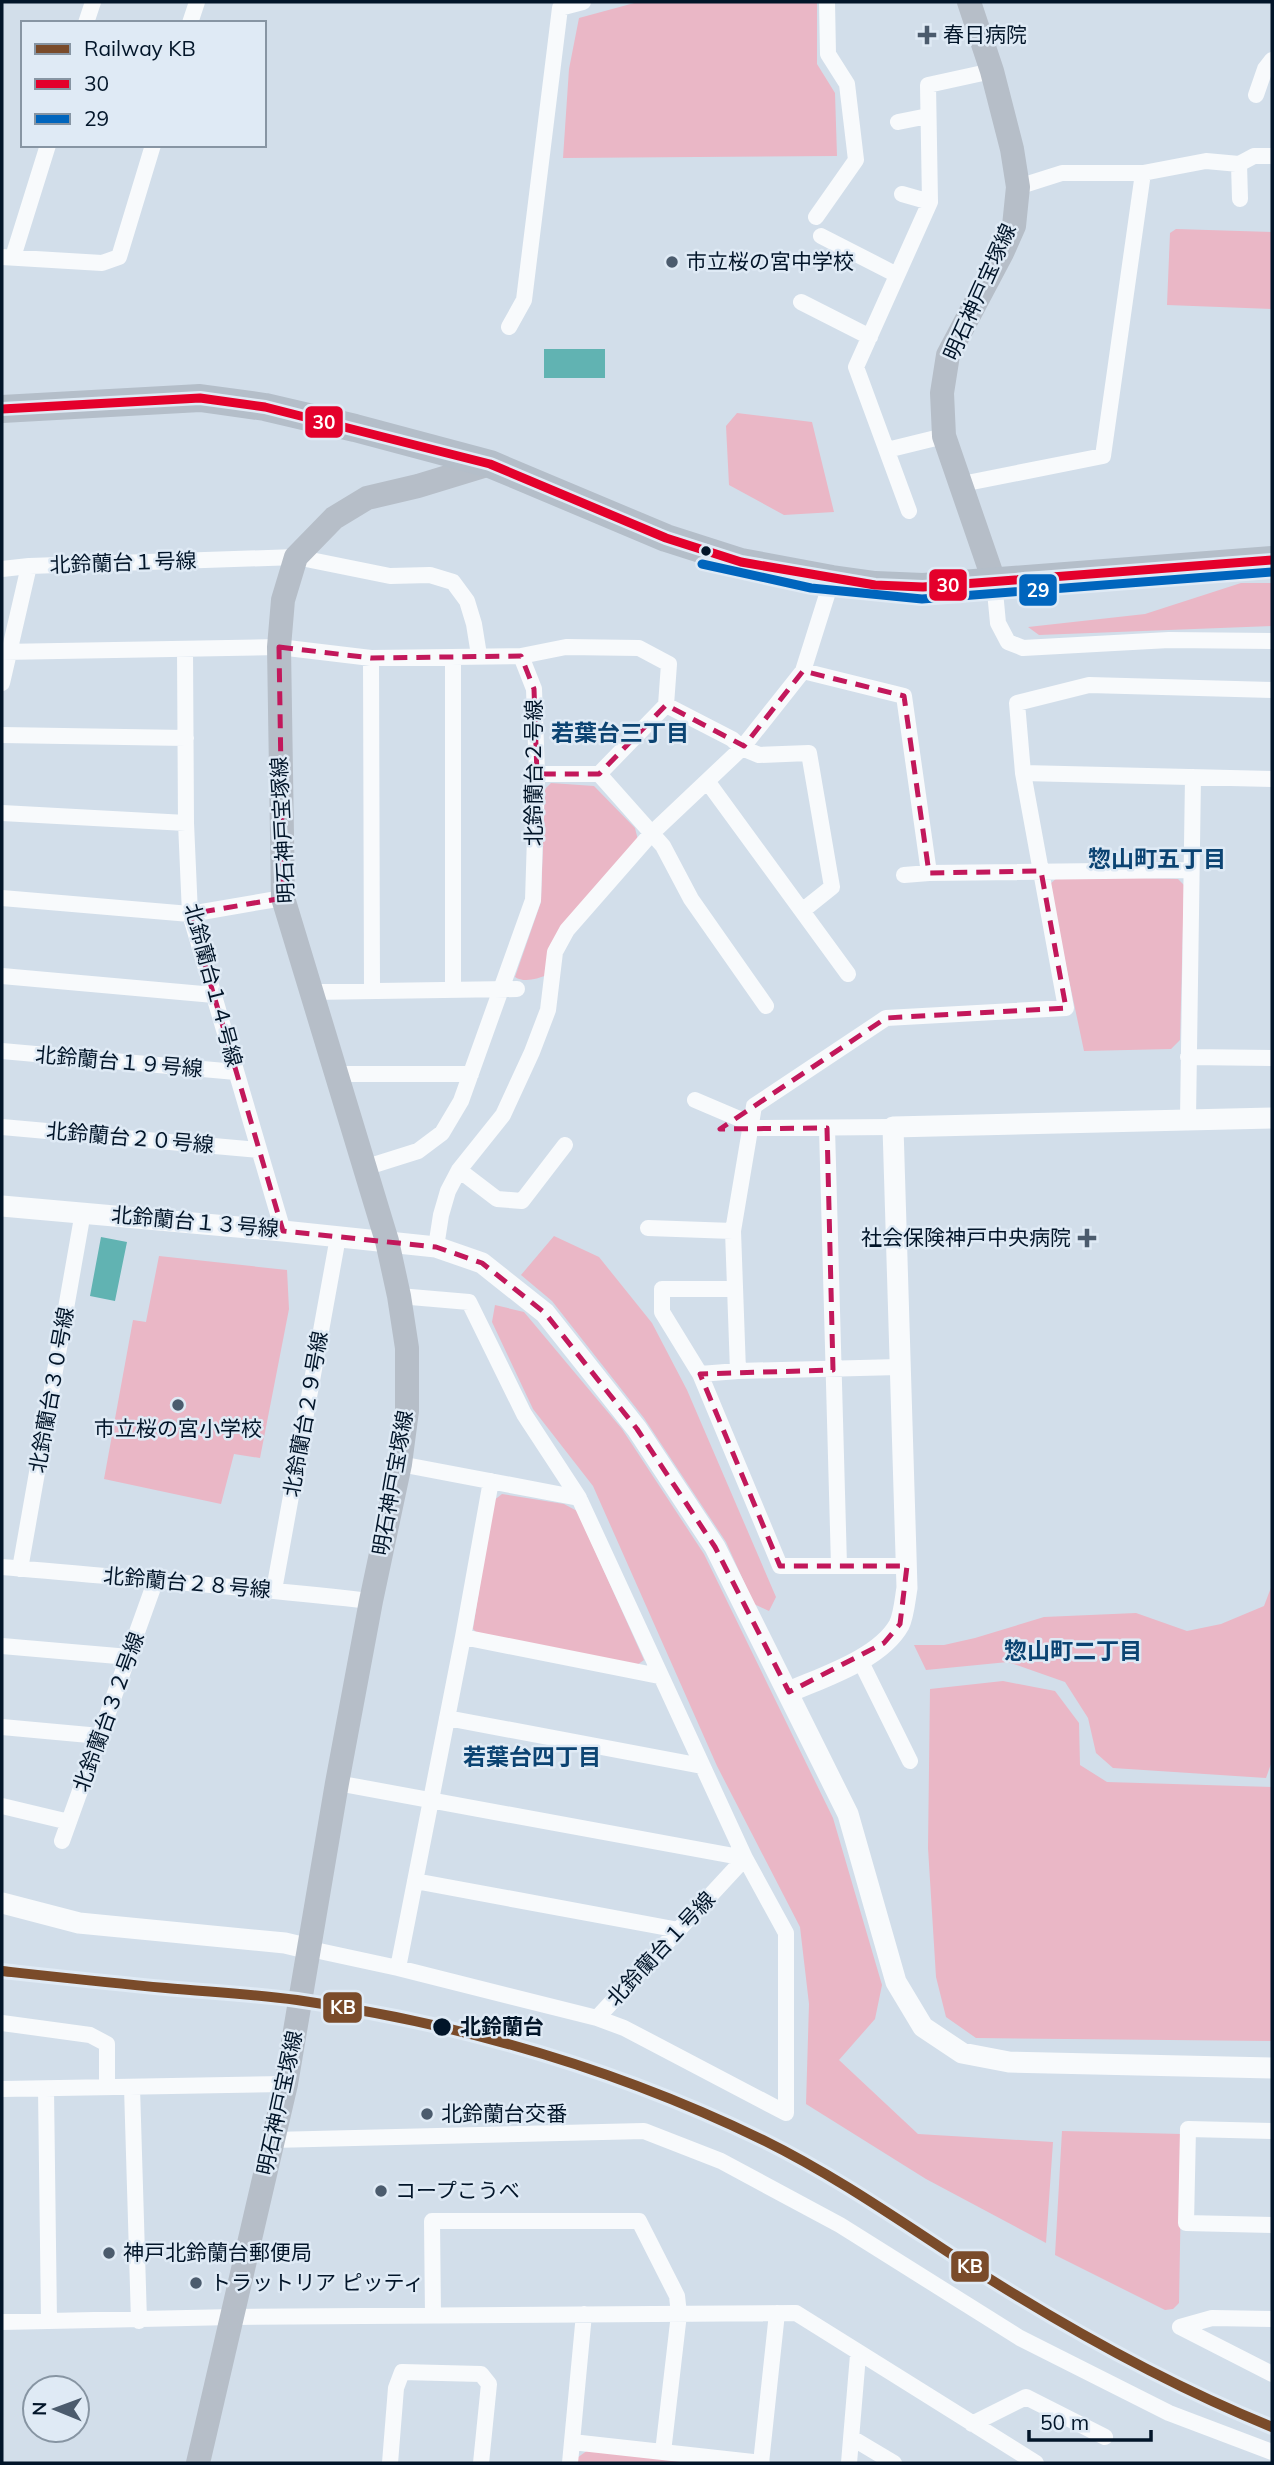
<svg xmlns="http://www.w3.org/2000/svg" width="1274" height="2465" viewBox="0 0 1274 2465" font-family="Mulish,'Noto Sans JP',sans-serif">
	<rect width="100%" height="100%" fill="#d2deea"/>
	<path fill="#eab7c6" d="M638,2H817V64L835,93L837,156L563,158L569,69L579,18Z
		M1176,229L1272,232V309L1167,305L1170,233Z
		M737,413L812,422L834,512L784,515L729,485L726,426Z
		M1241,583H1272V626L1039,635L1028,627L1145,614Z
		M551,783L594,786L635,828L638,840L562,927L550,945L547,975C537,979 524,983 515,977L541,902L545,789Z
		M1059,876L1178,879L1184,885L1180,1040L1171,1049L1084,1051L1049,885Z
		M554,1236L599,1257L652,1323L687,1390L776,1597L769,1611L754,1604L726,1542L644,1418L552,1301L521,1275Z
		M159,1256L287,1270L289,1309L260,1458L234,1454L221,1504L104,1479L133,1320L146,1322Z
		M495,1305L524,1312L622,1429L704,1554L833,1818L882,1985L875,2019L839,2060L918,2134L1053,2142L1046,2243L926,2179L806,2104L809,2004L800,1927L717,1766L593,1486L533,1409L492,1322Z
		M502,1494L564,1504L577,1511L644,1660L637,1665L478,1634L473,1629L493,1501Z
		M1272,1585V1761L1266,1778L1113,1768L1096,1753L1088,1718L1065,1682L1008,1662L926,1670L914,1645H944L975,1638L1044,1617L1136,1613L1187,1631L1221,1624L1264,1606Z
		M1003,1681L1055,1691L1079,1723L1080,1765L1107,1782L1272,1787V2041L976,2038L946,2017L936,1977L928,1848L930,1689Z
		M1062,2131L1182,2134L1179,2303L1173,2309L1165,2310L1055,2255Z
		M588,2450L708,2463H577V2458Z"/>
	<path fill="#61b3b2" d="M544,349H605V378H544Z
		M101,1237L127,1242L115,1301L90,1296Z"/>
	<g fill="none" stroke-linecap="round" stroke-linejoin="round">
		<path stroke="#f8fafc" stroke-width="16" d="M86,23L93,2
			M190,23L197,2
			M1256,95L1265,69L1272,60
			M898,122L928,116
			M1239,164L1240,199
			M1018,187L1062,173H1143L1206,161L1239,164L1254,156H1272
			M902,194L930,202
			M816,217L856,160L847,84L828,54L827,2
			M821,236L897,275
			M2,257L102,263L119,257L153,145
			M13,257L48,145
			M801,302L870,337
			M509,327L524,300L560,8L583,2
			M887,450L944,436
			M962,484L1103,456L1143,173
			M909,511L856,367L930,202L928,85L992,71
			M2,569L29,566
			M994,581L998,623L1008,642L1023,648L1169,640L1272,641
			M185,650L186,823L190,914L283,1231
			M2,652L279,647L371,658L521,656L534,689L537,774L533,900L461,1101L442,1133L418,1151L364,1168
			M521,656L566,647L639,648L669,664L666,705L599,774H537
			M453,657V990
			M371,658L372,991
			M803,671L904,696L929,873L1191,870
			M2,683L29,566L296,557L390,576L430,575L453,582L467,601L474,624L479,655
			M666,705L732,739L742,748L759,755L809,753L832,887L802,911
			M2,735L186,738
			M1023,773L1272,779
			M599,774L663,846L691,899L766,1006
			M707,781L848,974
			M2,813L186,823
			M904,875L929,873
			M2,898L190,914L283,898
			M2,976L214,995
			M310,992L517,989
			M2,1051L236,1072
			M1188,1057L1272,1058
			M335,1074H471
			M695,1100L742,1120L749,1128L893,1127
			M1188,1118L1193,777
			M2,1127L259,1150
			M827,1128L839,1566
			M459,1170L497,1199L522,1201L565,1145
			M648,1228L733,1231
			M436,1247L441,1215L448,1191L459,1170L503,1115L532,1052L548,1010L555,952L567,930L651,834L742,748L803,671L832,579
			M734,1289H662V1312L700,1374L780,1566H907
			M399,1296L469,1302L524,1414L579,1498
			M738,1371L733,1231L754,1106L886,1018L1066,1008L1023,773L1017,703L1089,685L1272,690
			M700,1374L738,1371L899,1367
			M2,1567C125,1578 248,1587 371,1601
			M20,1569L83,1212
			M274,1590L338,1237
			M463,1637L659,1676
			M2,1646L129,1657
			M860,1660L910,1761
			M447,1718L702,1766
			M2,1727L100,1736
			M337,1783L745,1858L786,1933V2113L624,2028L597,2018
			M2,1806L69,1822
			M62,1841L155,1582
			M415,1881L679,1930
			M310,1949L398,1968L597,2018L745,1858L579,1498L400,1464
			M398,1968L463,1637L491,1481
			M2,2023L90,2035L107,2044V2087
			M132,2087L139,2321
			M2,2089L286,2084
			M46,2089L49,2321
			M1272,2131L1188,2129L1186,2223L1272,2225
			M272,2140L644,2131L721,2161L840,2225L1020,2338L1169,2413L1272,2452
			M433,2315L432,2221H639L677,2296L679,2314L663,2452
			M2,2322L233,2317L796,2313L1036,2463
			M1180,2327L1272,2374
			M1180,2327L1212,2318L1272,2319
			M972,2424L1026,2397L1105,2437
			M852,2438L894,2463
			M572,2442L762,2463
			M390,2463L396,2388L402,2372L481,2374L489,2384L481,2463
			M570,2463L584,2314
			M761,2463L777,2313
			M849,2463L858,2355"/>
		<path stroke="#f8fafc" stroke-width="21" d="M2,1206L283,1231L436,1247L482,1263L545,1313L637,1429L715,1547L848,1814L896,1982L923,2027L962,2053L1009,2062L1272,2068
			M789,1692C823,1677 880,1659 899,1625C904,1615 905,1599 907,1588L893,1127L1272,1118
			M2,1903L79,1923L285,1943L310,1949"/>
		<path stroke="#b6bec8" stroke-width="24" d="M969,2L992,71L1012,149L1018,187L1014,226L1002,253L948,355L942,393L944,436L994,581
			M198,2463L286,2084L337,1783L371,1601L400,1464L407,1411V1348L399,1296L387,1241L283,898L279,647L283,600L296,557L334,518L367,498L418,486L490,464"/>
		<path stroke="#b4bec9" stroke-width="28" d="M2,409L200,398L265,407L355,428L490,464L666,538L741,562L832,579L875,585L923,587L1272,560"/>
		<defs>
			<path id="bus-1" d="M2,409L200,398L265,407L490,464L666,538L741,562L875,585L923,587L1272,560"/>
			<path id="bus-2" d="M702,564L811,588L922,599L1272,572"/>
		</defs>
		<use href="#bus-1" stroke="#dfeaf5" stroke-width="14"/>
		<use href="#bus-2" stroke="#dfeaf5" stroke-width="14"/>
		<use href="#bus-1" stroke="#e4002b" stroke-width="9"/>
		<use href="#bus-2" stroke="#0065bd" stroke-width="9"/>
		<defs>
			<path id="rail-1" d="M2,1971C57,1977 111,1983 166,1988C210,1992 254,1994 297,2000C458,2023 617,2069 763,2140C834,2175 897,2219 963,2262C1061,2325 1163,2383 1272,2427"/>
		</defs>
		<use href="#rail-1" stroke="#dfeaf5" stroke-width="16"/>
		<use href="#rail-1" stroke="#7a4b2a" stroke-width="10"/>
	</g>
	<path fill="none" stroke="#c2185b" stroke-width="5" stroke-dasharray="14 9" stroke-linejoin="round" d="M279,647L371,658L521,656L534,689L537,774H599L666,705L744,746L803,671L904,696L929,873L1041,871L1066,1008L886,1018L720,1129L827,1128L833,1370L700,1374L780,1566H907L900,1624L884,1643L789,1692L715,1547L637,1429L545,1313L482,1263L436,1247L283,1231L190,914L283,898Z"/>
	<g fill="#4b5b6d" stroke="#dfeaf5" stroke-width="2.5">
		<path d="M923.5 24.5h7v7h7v7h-7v7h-7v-7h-7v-7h7z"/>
		<circle cx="672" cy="262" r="7"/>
		<path d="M1083.5 1227.5h7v7h7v7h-7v7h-7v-7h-7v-7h7z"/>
		<circle cx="178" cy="1405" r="7"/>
		<circle cx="427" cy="2114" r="7"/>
		<circle cx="381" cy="2191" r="7"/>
		<circle cx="109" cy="2253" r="7"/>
		<circle cx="196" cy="2283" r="7"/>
	</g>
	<g fill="#021529" stroke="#dfeaf5" stroke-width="2.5">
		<circle cx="706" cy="551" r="6"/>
		<circle cx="442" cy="2027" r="10"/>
	</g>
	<g text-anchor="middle" stroke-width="5" stroke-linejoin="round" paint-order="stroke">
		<g font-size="21" fill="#021529" stroke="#dfeaf5" text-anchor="start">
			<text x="943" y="42">春日病院</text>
			<text x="686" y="269">市立桜の宮中学校</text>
			<text x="1071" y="1245" text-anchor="end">社会保険神戸中央病院</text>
			<text x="178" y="1436" text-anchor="middle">市立桜の宮小学校</text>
			<text x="441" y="2121">北鈴蘭台交番</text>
			<text x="395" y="2198">コープこうべ</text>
			<text x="123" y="2260">神戸北鈴蘭台郵便局</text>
			<text x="210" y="2290">トラットリア ピッティ</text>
		</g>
		<g font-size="21" fill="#021529" stroke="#dfeaf5">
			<text transform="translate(980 292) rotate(-66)" y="7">明石神戸宝塚線</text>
			<text transform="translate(123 563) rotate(-2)" y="7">北鈴蘭台１号線</text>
			<text transform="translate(534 773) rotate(-90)" y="7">北鈴蘭台２号線</text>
			<text transform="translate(283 830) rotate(-93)" y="7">明石神戸宝塚線</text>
			<text transform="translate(213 985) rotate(75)" y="7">北鈴蘭台１４号線</text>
			<text transform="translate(119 1062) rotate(5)" y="7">北鈴蘭台１９号線</text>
			<text transform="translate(130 1138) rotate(5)" y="7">北鈴蘭台２０号線</text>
			<text transform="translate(195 1222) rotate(5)" y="7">北鈴蘭台１３号線</text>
			<text transform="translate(52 1390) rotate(-80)" y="7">北鈴蘭台３０号線</text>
			<text transform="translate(306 1414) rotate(-80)" y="7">北鈴蘭台２９号線</text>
			<text transform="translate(393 1483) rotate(-80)" y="7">明石神戸宝塚線</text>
			<text transform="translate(187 1583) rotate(5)" y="7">北鈴蘭台２８号線</text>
			<text transform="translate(109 1712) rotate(-70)" y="7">北鈴蘭台３２号線</text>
			<text transform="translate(661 1949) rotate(-47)" y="7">北鈴蘭台１号線</text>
			<text transform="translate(280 2103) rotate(-78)" y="7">明石神戸宝塚線</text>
		</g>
		<g font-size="21" font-weight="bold" fill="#021529" stroke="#dfeaf5" text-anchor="start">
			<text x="460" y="2034">北鈴蘭台</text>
		</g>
		<g font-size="23" font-weight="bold" fill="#0b4372" stroke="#dfeaf5">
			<text x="620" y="741">若葉台三丁目</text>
			<text x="1157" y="867">惣山町五丁目</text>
			<text x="1073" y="1659">惣山町二丁目</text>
			<text x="532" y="1765">若葉台四丁目</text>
		</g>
	</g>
	<g stroke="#dfeaf5" stroke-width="2.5">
		<rect x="304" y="405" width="40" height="34" rx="7" fill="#e4002b"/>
		<rect x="928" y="568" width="40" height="34" rx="7" fill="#e4002b"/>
		<rect x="1018" y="573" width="40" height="34" rx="7" fill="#0065bd"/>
		<rect x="322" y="1991" width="41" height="33" rx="7" fill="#7a4b2a"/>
		<rect x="950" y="2250" width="40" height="33" rx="7" fill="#7a4b2a"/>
	</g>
	<g font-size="19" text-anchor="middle" font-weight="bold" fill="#fff">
		<text x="324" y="429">30</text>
		<text x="948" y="592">30</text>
		<text x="1038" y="597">29</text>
		<text x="343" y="2014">KB</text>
		<text x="970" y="2273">KB</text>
	</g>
	<rect width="1274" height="2465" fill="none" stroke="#021529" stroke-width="7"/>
	<rect x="21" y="21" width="245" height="126" fill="#dfeaf5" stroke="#8795a3" stroke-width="2"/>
	<rect x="35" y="44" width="35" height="10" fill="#7a4b2a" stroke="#8795a3" stroke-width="2"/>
	<text x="84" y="56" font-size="21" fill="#021529">Railway KB</text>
	<rect x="35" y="79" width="35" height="10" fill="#e4002b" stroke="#8795a3" stroke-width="2"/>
	<text x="84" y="91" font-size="21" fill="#021529">30</text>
	<rect x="35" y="114" width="35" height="10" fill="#0065bd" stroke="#8795a3" stroke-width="2"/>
	<text x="84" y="126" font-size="21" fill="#021529">29</text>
	<g transform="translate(56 2409) rotate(271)"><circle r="33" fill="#dfeaf5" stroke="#8795a3" stroke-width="2"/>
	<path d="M0-5L12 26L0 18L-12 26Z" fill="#4b5b6d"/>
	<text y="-10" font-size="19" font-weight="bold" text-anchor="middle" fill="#021529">N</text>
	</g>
	<path d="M1029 2430v10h122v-10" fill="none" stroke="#021529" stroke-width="3.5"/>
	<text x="1040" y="2430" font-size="21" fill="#021529" stroke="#dfeaf5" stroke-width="5" paint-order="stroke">50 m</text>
</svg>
